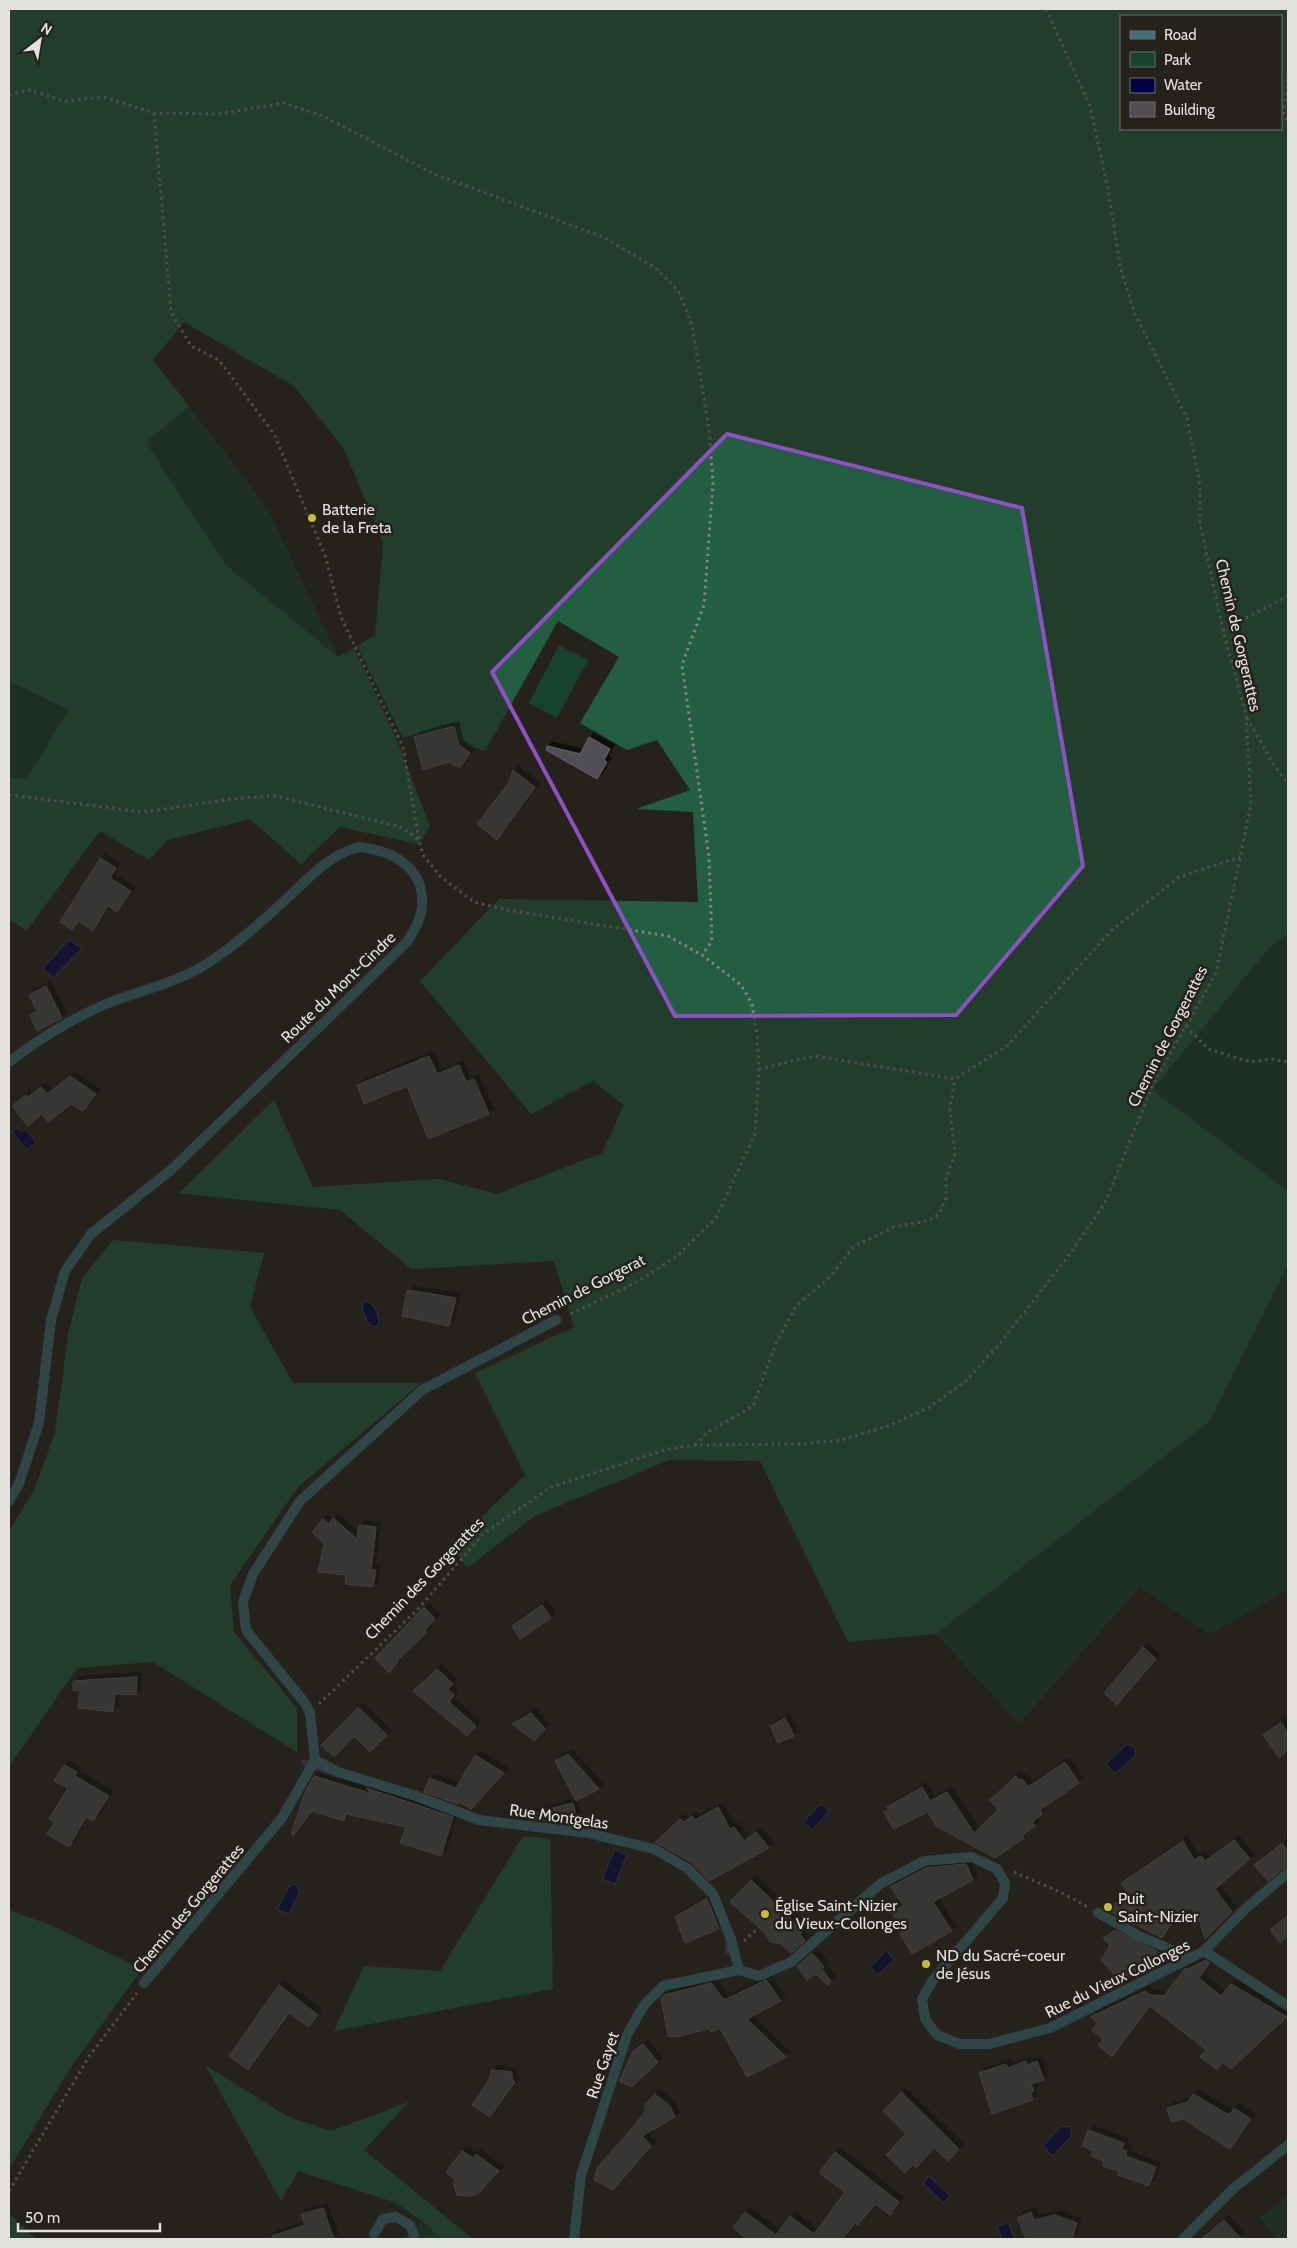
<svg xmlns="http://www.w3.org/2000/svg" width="1297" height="2248" viewBox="0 0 1297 2248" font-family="Cabin,sans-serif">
	<defs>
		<filter id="shadow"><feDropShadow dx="4.5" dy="-4.5" stdDeviation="0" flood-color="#0009"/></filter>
	</defs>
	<rect width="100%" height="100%" fill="#24221b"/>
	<path fill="#17422e" d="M189,406L268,509L338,657L226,565L146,441Z
		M559,645L588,660L557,718L529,703Z
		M9,681L69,710L26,779L9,777Z
		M1288,934V1191L1152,1090L1269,948Z
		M1288,1265V1590L1210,1634L1140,1587L1019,1724L936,1634L1210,1421Z
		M1288,2195V2239H1277L1260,2218Z
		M422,2221L441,2239H401Z"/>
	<path fill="#235e42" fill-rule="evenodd" d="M9,9H1288V934L1269,948L1152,1090L1288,1191V1265L1210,1421L936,1634L848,1642L760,1461L669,1460L535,1516L467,1568L452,1546L525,1475L475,1373L574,1327L554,1261L411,1269L340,1210L179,1193L274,1100L313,1187L439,1179L497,1194L602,1153L624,1105L593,1081L531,1114L420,981L499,899L698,902L693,812L636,809L690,790L657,740L627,750L580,723L619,657L558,621L485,751L462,744L454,724L403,738L357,646L375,635L383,543L344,449L294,386L184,322L153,360L189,406L146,442L226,565L338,657L354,648L397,740L430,827L418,844L340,827L301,864L250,819L168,840L149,860L100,831L27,930L9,920V777L26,779L69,710L9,681ZM1121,16H1281V129H1121Z
		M113,1240L264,1253L250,1307L293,1383H421L298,1487L230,1585L234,1632L297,1708V1752L153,1662L77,1668L9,1767V1531L34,1490L55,1433L68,1335L82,1278Z
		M523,1836L550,1839L553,1989L334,2031L364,1966L440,1971Z
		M9,1910L53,1926L142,1969L71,2067L9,2169Z
		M205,2065L287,2116L331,2131L409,2102L364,2150L473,2239H441L422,2221L394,2202L298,2171L281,2201Z
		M9,2213L36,2239H9Z"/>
	<path fill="#000045" stroke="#444473" d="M69,940L82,948L53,978L43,968Z
		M18,1128L21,1132L25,1129L36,1142L27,1150L12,1132Z
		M367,1301C375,1305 379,1315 379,1323L376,1327L369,1325L362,1309L363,1303Z
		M1127,1744L1135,1747L1136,1755L1115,1774L1106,1764Z
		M821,1804L829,1811L812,1830L803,1822Z
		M615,1849L627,1855L615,1884L602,1879Z
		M295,1884L300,1891L289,1914L277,1910L289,1886Z
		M886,1951L894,1960L878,1975L870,1967Z
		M1061,2126L1070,2127L1072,2136L1053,2156L1043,2146Z
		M929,2176L950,2196L943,2203L923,2183Z
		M1008,2222L1015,2239H1002L997,2227Z"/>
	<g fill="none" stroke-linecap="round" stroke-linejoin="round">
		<path stroke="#444473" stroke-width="5.5" d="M304,1762L337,1776
			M728,1951V1940"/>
	</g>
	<path fill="#514d54" stroke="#656168" filter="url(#shadow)" d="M454,726L459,745L470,753L460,768L449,762L423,770L414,737Z
		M589,737L610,749L604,760L607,762L597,779L546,750L547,746L580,754Z
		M513,770L535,787L497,840L477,824L509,782Z
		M100,858L116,868L110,878L131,891L117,912L108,906L93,931L79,921L72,930L60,922Z
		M46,986L62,1018L37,1031L30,1015L37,1011L29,995Z
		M429,1056L437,1074L459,1065L466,1082L474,1079L489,1114L428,1139L407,1086L364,1104L357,1085Z
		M70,1076L96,1094L83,1111L71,1104L48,1122L42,1114L28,1126L12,1106L26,1095L28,1097L41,1087L47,1094Z
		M407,1290L456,1298L449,1326L402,1316Z
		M333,1518L357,1539L359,1525L376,1527L371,1570H376L373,1587L345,1584L346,1575L318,1572L324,1544L312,1532L323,1519L329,1524Z
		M542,1605L551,1618L520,1639L512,1626Z
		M424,1607L435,1619L425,1630L427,1632L397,1661L398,1662L389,1673L375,1658Z
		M1143,1647L1156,1659L1117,1705L1104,1693Z
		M437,1669L453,1684L448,1689L454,1695L449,1702L476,1726L467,1736L413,1691Z
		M137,1677L136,1695L115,1694L113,1712L78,1708L80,1691L73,1690V1681Z
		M358,1707L387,1735L370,1752L354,1736L334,1757L321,1745Z
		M531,1713L545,1729L534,1741L512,1724Z
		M785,1718L794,1736L778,1743L770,1726Z
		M1281,1722L1288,1734V1750L1279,1758L1263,1735Z
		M568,1754L599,1789L576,1801L555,1761Z
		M475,1755L504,1773L471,1809L458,1802L457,1804L424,1792L429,1778L456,1788Z
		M1065,1762L1079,1783L1040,1810L1042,1814L1032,1822L1035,1826L1024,1834L1023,1839L995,1858L936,1826L928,1812L893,1829L884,1812L888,1811L887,1807L922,1787L930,1801L947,1792L974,1833L998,1810L990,1800L1016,1776L1019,1780L1022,1779L1028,1787Z
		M64,1765L77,1772L75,1776L109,1796L93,1821L86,1817L69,1847L47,1834L55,1822L49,1819L68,1788L54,1781Z
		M314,1776L372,1794L366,1788L453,1817L441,1856L400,1843L406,1827L345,1814L344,1821L312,1811L293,1836L291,1834L305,1792Z
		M573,1803L576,1818L569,1819L570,1823L522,1818V1816Z
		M718,1807L730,1829L734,1827L744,1841L756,1832L769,1848L709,1881L691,1862L655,1842L680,1819L684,1822L692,1816L695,1820Z
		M1234,1840L1250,1859L1215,1889L1232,1912L1205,1939L1200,1922L1191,1907L1176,1917L1162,1938L1105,1909L1129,1895L1121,1883L1183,1841L1194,1860L1201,1856L1205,1861Z
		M1282,1843L1288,1850V1865L1268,1881L1254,1865Z
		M966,1864L973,1880L933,1902L952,1931L912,1954L900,1934L903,1931L892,1912L903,1905L890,1887L926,1868Z
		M751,1880L798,1925L796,1927L802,1932L800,1934L805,1941L791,1953L781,1944L770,1942L765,1933L730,1902Z
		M707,1898L719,1929L685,1943L675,1917Z
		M1288,1915V1936L1280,1943L1270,1930Z
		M1115,1930L1155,1950L1167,1958L1121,1982L1101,1960L1110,1946L1103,1938Z
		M812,1953L824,1967L822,1969L831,1982L827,1985L815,1974L807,1980L797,1966Z
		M1206,1960L1210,1963L1199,1978L1221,1996L1231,1984L1287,2017L1231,2069L1223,2063L1217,2070L1200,2057L1206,2050L1150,2006L1112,2057L1098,2045L1103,2039L1092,2030L1097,2023L1090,2017L1145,1991L1150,1995L1164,1996L1185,1968L1188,1969Z
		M766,1980L781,2001L747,2019L786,2057L747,2077L720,2028L711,2032L709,2029L676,2037L668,2036L661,1998L664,1995L711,1983L724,2000Z
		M279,1985L318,2015L309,2027L289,2013L248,2070L229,2056Z
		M643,2044L658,2062L632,2087L619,2081L633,2051Z
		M1026,2061L1027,2065L1037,2061L1044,2080L1031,2084L1034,2091L1030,2092L1033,2100L992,2114L979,2073L1006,2064L1008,2068Z
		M491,2070L512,2072V2079L515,2082L490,2117L472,2105L490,2078Z
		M901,2092L959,2149L948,2161L934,2148L916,2168L913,2165L905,2173L886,2155L906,2134L883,2111Z
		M655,2094L670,2106L675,2117L642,2136L651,2146L613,2190L594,2180L597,2168L634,2126L646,2110L644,2106Z
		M1193,2094L1229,2115L1234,2108L1251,2119L1230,2149L1183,2119L1171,2122L1167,2108L1188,2102Z
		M1088,2130L1124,2143L1122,2149L1127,2151L1126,2156L1156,2167L1149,2186L1118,2175L1119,2171L1103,2166L1104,2161L1091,2156L1093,2151L1082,2146Z
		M462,2151L473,2158L476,2154L499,2171L478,2194L470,2196L457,2195L453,2183L455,2180L446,2172Z
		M835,2152L899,2202L890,2215L875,2204L858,2225L855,2223L842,2239H747L733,2228L745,2212L776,2235L790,2216L814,2234L845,2192L819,2173Z
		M323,2208L334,2239H272V2236L305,2225L301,2214Z
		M1031,2212L1034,2220L1055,2215L1077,2223L1072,2239H1026L1017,2218Z
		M1224,2220L1241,2239H1201Z"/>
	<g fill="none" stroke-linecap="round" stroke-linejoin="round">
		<path stroke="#85847e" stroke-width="3" stroke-dasharray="2.5 4" stroke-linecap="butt" d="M1288,73L1284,114L1288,123
			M9,95L30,90L64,101L104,97L154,113L218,114L284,103L323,116L432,173L603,237L656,268L679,292L692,325L709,429L713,482L704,605L682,665L709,857L712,941L702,955
			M154,113L171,312L191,346L219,360L274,434L326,558L341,617L403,747L419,840
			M1223,630L1288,596
			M1247,718L1275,767L1288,783
			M9,795L143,812L240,798L275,796L401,827L419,840L423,855L441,877L474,902L507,910L668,936L702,955L741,985L752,1004L757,1035L759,1069L755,1134L716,1218L677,1256L637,1282L568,1315
			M1186,1026L1208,1049L1251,1062L1272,1059L1288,1062
			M759,1069L815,1056L955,1079L1007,1046L1112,930L1179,877L1240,857
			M695,1445L708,1432L753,1406L776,1343L797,1305L831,1276L853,1247L894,1227L930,1220L939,1214L946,1198V1178L955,1154L950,1109L955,1079
			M319,1704L419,1608L483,1534L551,1487L668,1449L694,1445L804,1444L841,1440L888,1426L928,1408L966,1381L1001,1342L1069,1255L1105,1203L1153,1084L1216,973L1251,804L1246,715L1223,630L1200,524V485L1187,418L1134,312L1121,270L1108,189L1090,106L1046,9
			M1014,1872L1060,1892L1088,1907
			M744,1941L757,1929
			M9,2191L88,2058L137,1993"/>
		<path stroke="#3f707d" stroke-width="10" d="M374,2234L383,2219L396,2217L410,2225L415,2239"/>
		<path stroke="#3f707d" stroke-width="10" d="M315,1760L338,1772L416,1796L479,1820L588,1833L654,1849L687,1868L713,1894L731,1939L739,1970
			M1098,1913L1139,1936L1191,1958
			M1204,1951L1288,2006
			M144,1983L282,1818L315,1760L310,1713L304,1702L246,1630L243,1602L253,1574L300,1501L422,1390L556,1320
			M574,2239L581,2175L627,2035L644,2005L663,1986L739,1970L759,1976L791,1962L880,1884L924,1861L972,1857L997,1869L1005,1883L1003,1898L933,1980L922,1999L925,2019L937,2035L960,2044H989L1050,2028L1204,1951L1245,1909L1288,1873
			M1183,2239L1233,2189L1288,2145"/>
		<path stroke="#3f707d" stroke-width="10" d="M9,1062C39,1039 71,1019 106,1004C142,989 179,983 211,961C238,943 261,923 284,901C306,881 327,856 356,848C361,846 366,848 371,849C397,853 422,871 422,900C423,916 415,929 407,942L172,1169L91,1234L65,1271L51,1320L39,1423L19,1484L9,1501"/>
	</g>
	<path d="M0 0H1297V2248H0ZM727,434L1022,508L1083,866L956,1015L675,1016L492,672Z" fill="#24221b" fill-opacity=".55" fill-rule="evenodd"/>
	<path fill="none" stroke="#9050c5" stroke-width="4" stroke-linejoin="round" d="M727,434L1022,508L1083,866L956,1015L675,1016L492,672Z"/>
	<g fill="#c7bb3c" stroke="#24221b" stroke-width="2">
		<circle cx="312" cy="518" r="5"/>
		<circle cx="1108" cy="1907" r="5"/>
		<circle cx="765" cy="1914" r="5"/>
		<circle cx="926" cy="1964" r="5"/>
	</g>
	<g text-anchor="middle" stroke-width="5" stroke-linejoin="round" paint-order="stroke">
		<g font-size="16" fill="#e3e2dd" stroke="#24221b" text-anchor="start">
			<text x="322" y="515">Batterie<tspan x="322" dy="18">de la Freta</tspan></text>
			<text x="1118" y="1904">Puit<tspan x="1118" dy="18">Saint-Nizier</tspan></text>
			<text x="775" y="1911">Église Saint-Nizier<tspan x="775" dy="18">du Vieux-Collonges</tspan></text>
			<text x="936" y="1961">ND du Sacré-coeur<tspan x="936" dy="18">de Jésus</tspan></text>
		</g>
		<g font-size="16" fill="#e3e2dd" stroke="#24221b">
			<text transform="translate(1239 635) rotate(77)" y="6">Chemin de Gorgerattes</text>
			<text transform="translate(338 987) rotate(-44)" y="6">Route du Mont-Cindre</text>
			<text transform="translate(1167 1036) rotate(-63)" y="6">Chemin de Gorgerattes</text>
			<text transform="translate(583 1289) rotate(-27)" y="6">Chemin de Gorgerat</text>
			<text transform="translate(424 1578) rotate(-46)" y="6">Chemin des Gorgerattes</text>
			<text transform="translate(559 1816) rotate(8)" y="6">Rue Montgelas</text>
			<text transform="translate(188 1908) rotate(-50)" y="6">Chemin des Gorgerattes</text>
			<text transform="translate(1117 1978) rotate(-26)" y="6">Rue du Vieux Collonges</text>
			<text transform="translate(602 2065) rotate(-71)" y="6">Rue Gayet</text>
		</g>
	</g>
	<rect width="1297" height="2248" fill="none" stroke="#e3e2dd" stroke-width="20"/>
	<rect x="1120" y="15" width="162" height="115" fill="#24221b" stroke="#706f69"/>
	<rect x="1130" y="31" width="25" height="8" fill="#3f707d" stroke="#706f69"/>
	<text x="1164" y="40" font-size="15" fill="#e3e2dd">Road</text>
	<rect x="1130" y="52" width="25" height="15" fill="#17422e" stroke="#706f69"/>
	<text x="1164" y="65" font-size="15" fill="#e3e2dd">Park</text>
	<rect x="1130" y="78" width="25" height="15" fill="#000045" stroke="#706f69"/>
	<text x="1164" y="90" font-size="15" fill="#e3e2dd">Water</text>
	<rect x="1130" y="102" width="25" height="15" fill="#514d54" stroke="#706f69"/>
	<text x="1164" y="115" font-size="15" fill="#e3e2dd">Building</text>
	<g transform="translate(40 40) rotate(31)" stroke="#24221b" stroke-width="4" paint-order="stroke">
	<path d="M0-4L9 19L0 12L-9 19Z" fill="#e3e2dd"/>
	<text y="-8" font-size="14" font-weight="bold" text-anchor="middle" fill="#e3e2dd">N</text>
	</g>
	<path d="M18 2223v8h142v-8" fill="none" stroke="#e3e2dd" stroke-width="2.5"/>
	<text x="25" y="2223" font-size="15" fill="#e3e2dd" stroke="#24221b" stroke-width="4" paint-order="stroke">50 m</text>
</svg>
